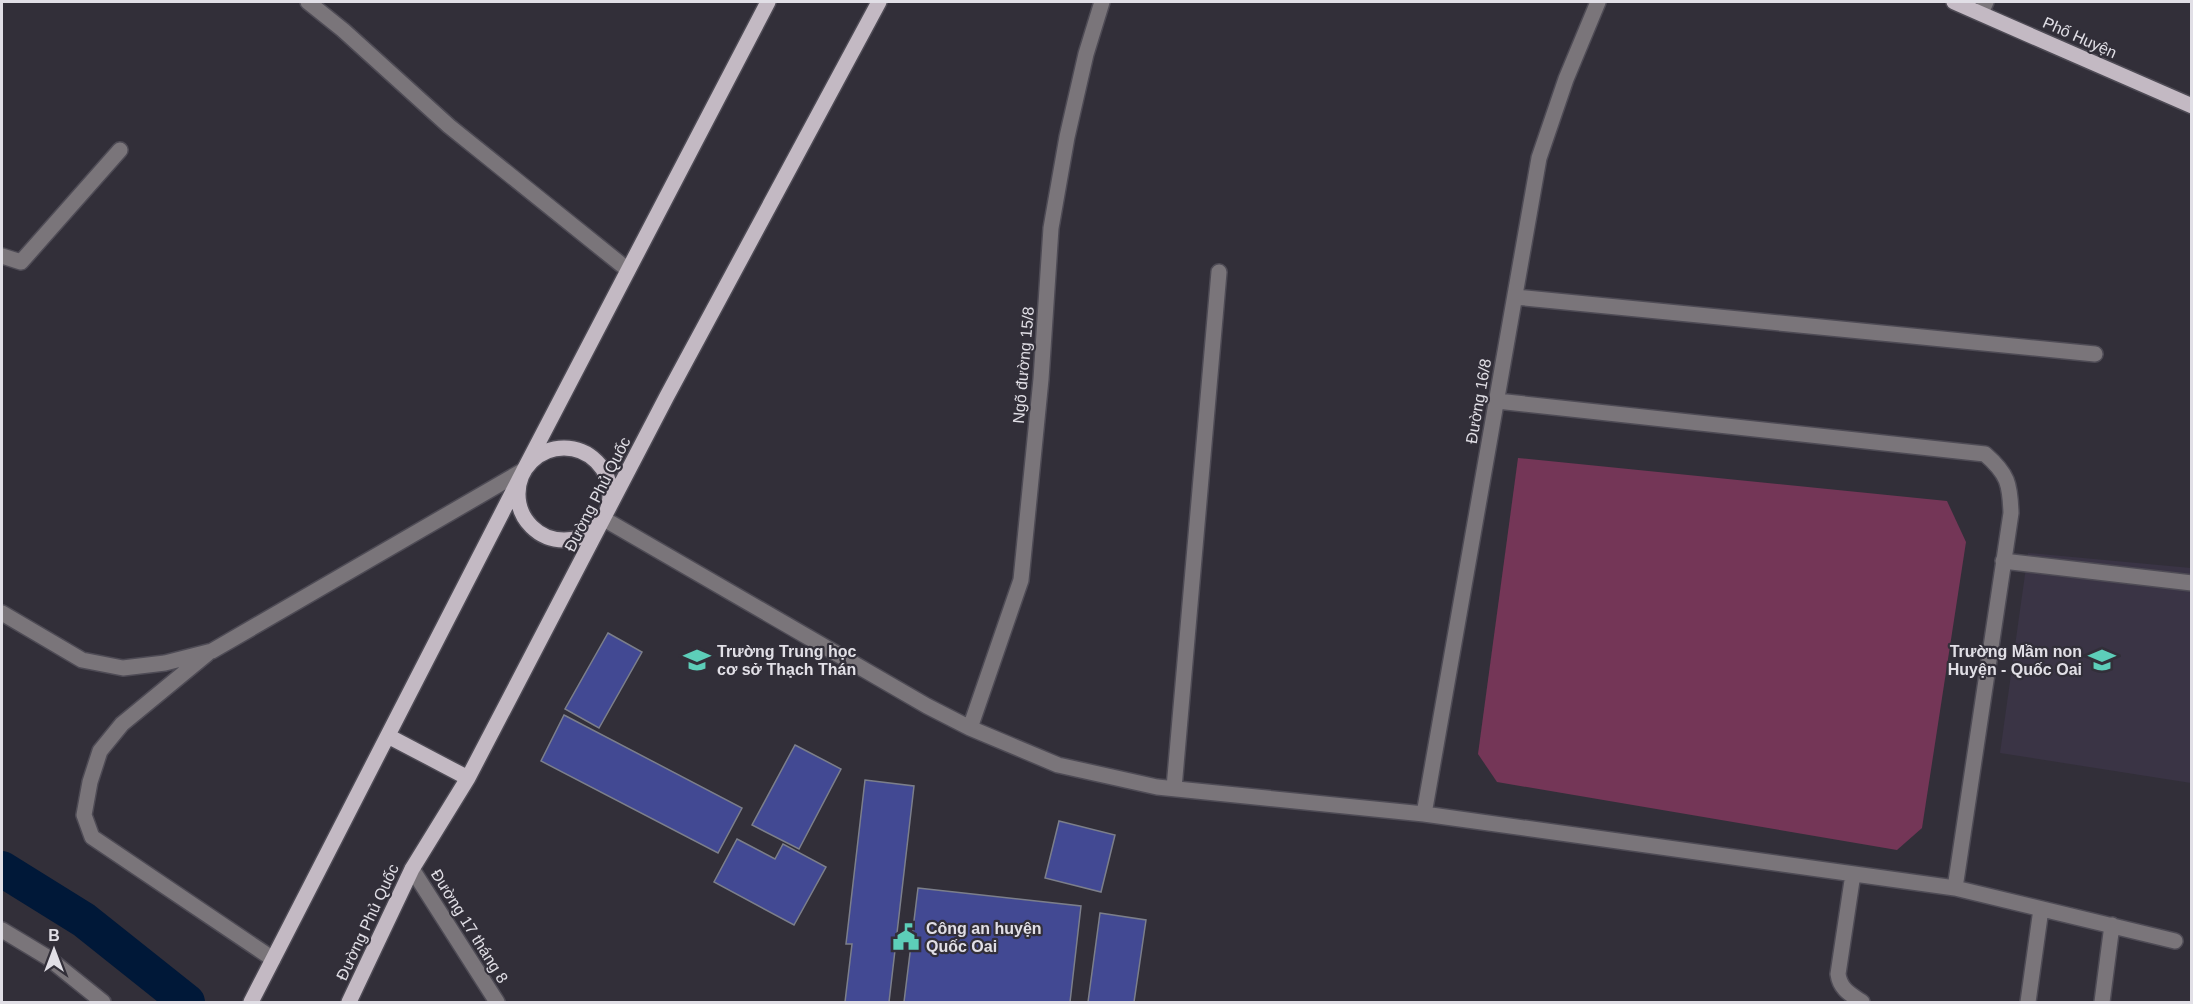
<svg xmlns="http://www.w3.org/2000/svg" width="2193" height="1004" viewBox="0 0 2193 1004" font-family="Arial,sans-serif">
	<rect width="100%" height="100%" fill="#322f39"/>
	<path fill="#3a3445" d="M2028,553L2191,568V783L2000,753Z"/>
	<path fill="#743657" d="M1518,458L1947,501L1966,542L1922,828L1897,850L1497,782L1478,754Z"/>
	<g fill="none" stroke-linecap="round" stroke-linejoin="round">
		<path stroke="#001838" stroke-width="36" d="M2,869L84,920L187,1002"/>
	</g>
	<path fill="#424993" stroke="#7c7f8b" stroke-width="1.5" d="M608,633L642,652L599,728L565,709Z
		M564,715L742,808L718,853L541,761Z
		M795,745L841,769L799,849L752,825Z
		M865,780L914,786L889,1002H845L852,944H846Z
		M1059,821L1115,835L1101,892L1045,878Z
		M737,839L775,859L783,844L826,867L794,925L714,882Z
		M918,888L1081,906L1070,1002H904Z
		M1100,913L1146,920L1134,1002H1088Z"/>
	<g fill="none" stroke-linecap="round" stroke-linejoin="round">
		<defs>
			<path id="minor" d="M308,2L343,30L449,126L628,270
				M1981,13L1986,2
				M2,256L21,262L120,150
				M1515,297L2095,354
				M1497,401L1985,454C2008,474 2010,484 2011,513L1955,888
				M604,519L927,706L970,728L1058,765L1157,787L1424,814L1955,888L2175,941
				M2003,561L2192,583
				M2,613L82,660L123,668L165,663L212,651L524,470
				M207,654L122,724L100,751L90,782L84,815L92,837L273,959
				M970,728L1021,580L1041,379L1051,228L1067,137L1086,54L1102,2
				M1174,788L1219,272
				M1424,814L1539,158L1566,79L1598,2
				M412,869L497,1002
				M1853,874L1838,974C1840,989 1850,994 1862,1002
				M2,930L47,957L103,1002
				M2028,1002L2041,909
				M2102,1002L2112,925"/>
			<path id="major" d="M1954,2L2192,106
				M518 494a46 46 0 1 1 92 0a46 46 0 1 1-92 0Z
				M388,736L468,778
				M251,1002L524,470L768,2
				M349,1002L412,869L468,778L667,396L879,2"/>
		</defs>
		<use href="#minor" stroke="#4e4b55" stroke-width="18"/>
		<use href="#major" stroke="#4e4b55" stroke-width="18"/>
		<use href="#minor" stroke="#7a757a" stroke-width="15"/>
		<use href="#major" stroke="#c3b9c3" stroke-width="15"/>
	</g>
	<defs>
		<symbol id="school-bare" viewBox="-9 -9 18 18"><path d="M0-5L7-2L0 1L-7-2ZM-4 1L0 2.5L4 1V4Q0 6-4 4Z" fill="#5dceb9" stroke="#322f39" stroke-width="2.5" paint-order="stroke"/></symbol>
		<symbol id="civic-bare" viewBox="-9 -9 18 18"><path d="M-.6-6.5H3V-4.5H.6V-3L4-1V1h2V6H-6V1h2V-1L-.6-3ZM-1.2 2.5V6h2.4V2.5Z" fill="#5dceb9" stroke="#322f39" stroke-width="2.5" paint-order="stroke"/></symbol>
	</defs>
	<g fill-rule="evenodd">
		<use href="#school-bare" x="678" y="641" width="38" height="38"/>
		<use href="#school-bare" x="2083" y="641" width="38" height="38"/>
		<use href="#civic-bare" x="887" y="918" width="38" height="38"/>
	</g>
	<g text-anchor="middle" stroke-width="4.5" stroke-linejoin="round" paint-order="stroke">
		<g font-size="16" fill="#e1dfe6" stroke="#322f39">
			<text transform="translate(2080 37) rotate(24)" y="6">Phố Huyện</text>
			<text transform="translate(1023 365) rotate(-85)" y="6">Ngõ đường 15/8</text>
			<text transform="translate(1478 401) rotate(-80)" y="6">Đường 16/8</text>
			<text transform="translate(597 494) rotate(-63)" y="6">Đường Phủ Quốc</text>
			<text transform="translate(367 922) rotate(-65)" y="6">Đường Phủ Quốc</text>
			<text transform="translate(470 926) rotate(58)" y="6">Đường 17 tháng 8</text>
		</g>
		<g font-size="16" font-weight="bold" fill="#e1dfe6" stroke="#322f39" text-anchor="start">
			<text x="717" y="657">Trường Trung học<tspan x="717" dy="18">cơ sở Thạch Thán</tspan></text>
			<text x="2082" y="657" text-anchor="end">Trường Mầm non<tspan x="2082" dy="18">Huyện - Quốc Oai</tspan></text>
			<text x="926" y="934">Công an huyện<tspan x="926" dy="18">Quốc Oai</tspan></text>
		</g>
	</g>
	<rect width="2193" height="1004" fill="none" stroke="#e1dfe6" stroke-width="6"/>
	<g transform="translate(54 950)" stroke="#322f39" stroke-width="4.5" paint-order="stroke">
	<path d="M0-4.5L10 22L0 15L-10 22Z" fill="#e1dfe6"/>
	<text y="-9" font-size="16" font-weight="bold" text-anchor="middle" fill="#e1dfe6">B</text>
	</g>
</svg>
